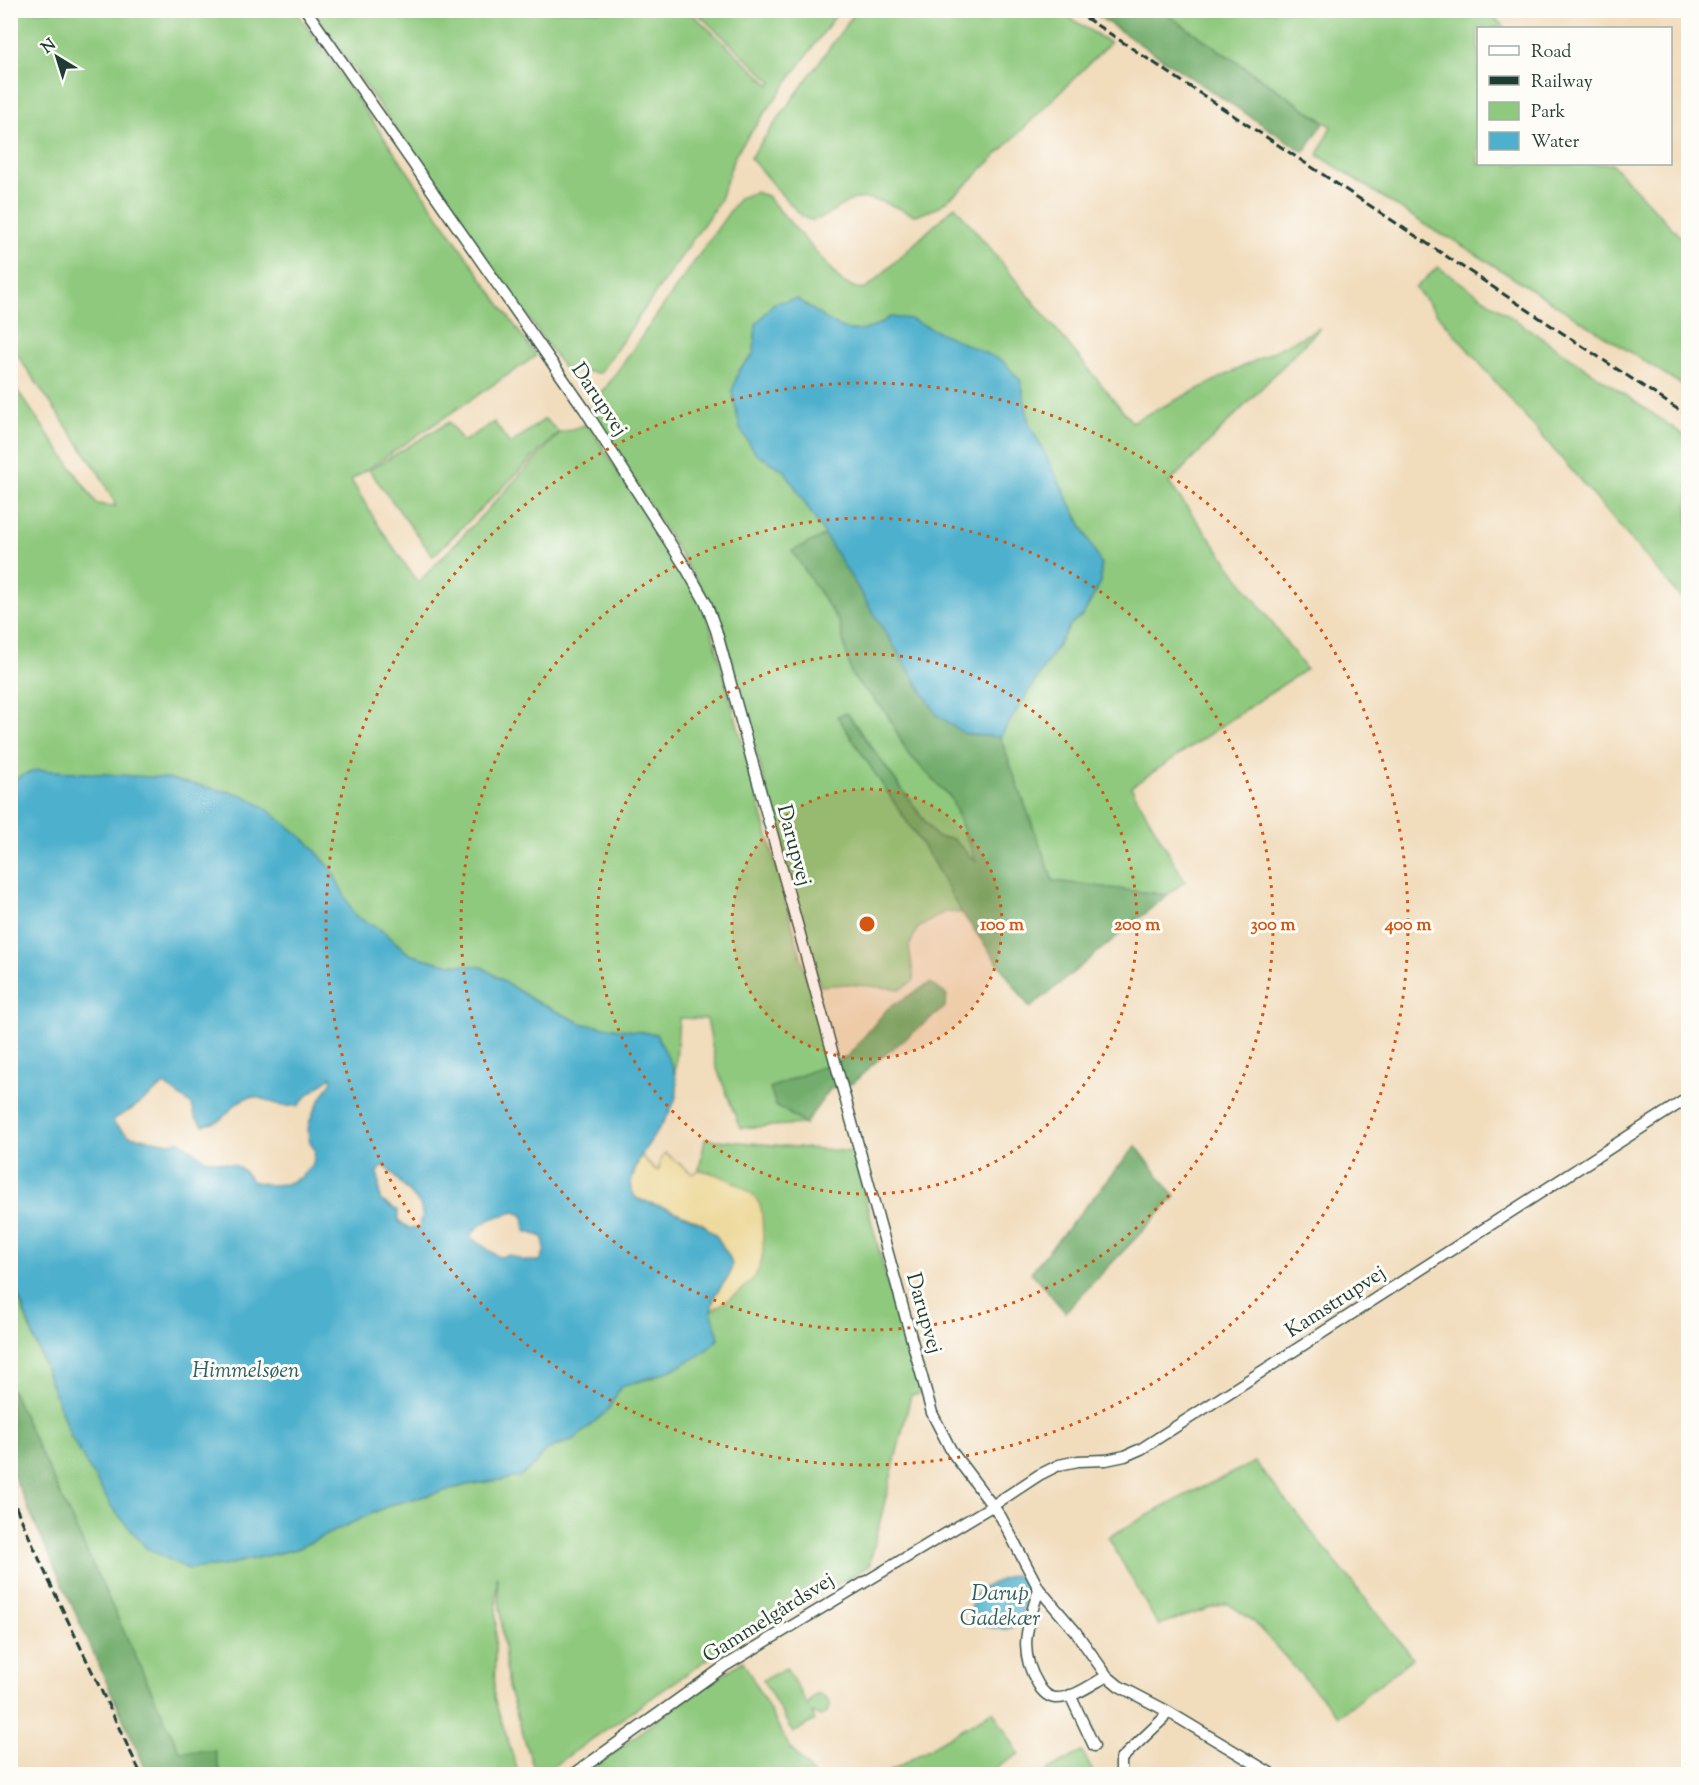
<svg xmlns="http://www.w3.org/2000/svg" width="1699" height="1785" viewBox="0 0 1699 1785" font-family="'Sorts Mill Goudy',serif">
	<rect width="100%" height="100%" fill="#fdfcf7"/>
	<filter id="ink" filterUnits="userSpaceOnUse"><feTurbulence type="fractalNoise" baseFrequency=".0167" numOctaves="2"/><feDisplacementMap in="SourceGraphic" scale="12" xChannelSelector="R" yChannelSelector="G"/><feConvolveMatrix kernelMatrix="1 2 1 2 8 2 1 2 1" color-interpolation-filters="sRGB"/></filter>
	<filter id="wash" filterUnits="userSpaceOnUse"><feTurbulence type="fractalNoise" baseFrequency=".008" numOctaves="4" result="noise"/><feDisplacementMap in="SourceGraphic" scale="24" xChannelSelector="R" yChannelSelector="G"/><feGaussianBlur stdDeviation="1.35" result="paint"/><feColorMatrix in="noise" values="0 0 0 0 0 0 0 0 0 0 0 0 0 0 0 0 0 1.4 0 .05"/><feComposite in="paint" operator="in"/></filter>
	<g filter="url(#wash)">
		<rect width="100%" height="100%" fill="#f1dcbc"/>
		<path fill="#8fc97e" stroke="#578359" stroke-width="1.5" d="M11,11H296L536,356L351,480L378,525L418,583L560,433L588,424L700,601L711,628L830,1064L771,1088L776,1105L805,1124L740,1128L716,1066L707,1019L679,1018L675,1074L656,1034L583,1024L533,1000L482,967L441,963L409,954L383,931L355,916L331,869L308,842L264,807L243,795L164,778L38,770L20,776L11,784L10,380L97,504L116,506L99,473L11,346Z
			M313,11H689L770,85L772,82L695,11H839L736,153L719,202L600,373L577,371L568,374Z
			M856,11H1059L1110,43L964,187L937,208L921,214L914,215C897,208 875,196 856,199C841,201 821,225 807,219C795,214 761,169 750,158Z
			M1162,11H1488L1505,28H1478V164H1612L1688,245V389L1452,239L1438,233L1318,155L1331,126Z
			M755,192L767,196L842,282L856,288L866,289L955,206L1132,422L1320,328L1169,483L1306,669L1131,787L1185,881L1167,895L1053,881L1000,737L1071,624L1083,615L1101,582V564L1029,423L1025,401L890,317C851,347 831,321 797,299L756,324L754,354L739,370L756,454L785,471L825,535L793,551L839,622L852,676L886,712L907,752L951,798L977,863L936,837L848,714L837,716L929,855L962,913L944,912L917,929L909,947L914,980L901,989L847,984L820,986L723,630L712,605L590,410L739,198Z
			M1438,267L1688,438V606L1415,288Z
			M545,419L559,432L433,556L369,470L449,422L463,442L494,422L510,444Z
			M705,1139L853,1152L890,1292L922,1393L911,1395L869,1566L715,1654L552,1767L533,1766L508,1687L497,1577L494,1698L519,1774H220L214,1751L180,1752L10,1389V1276L71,1437L222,1566L296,1549L390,1505L467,1485L519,1477L536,1464L544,1451L576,1438L608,1410L621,1386L653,1378L719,1338L711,1311L733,1295L711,1172L699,1170Z
			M1255,1462L1413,1658L1338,1716L1253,1621L1227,1603L1158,1625L1108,1537L1182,1497Z
			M743,1661L789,1746L813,1774H586L659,1718Z
			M786,1668L808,1706C810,1699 814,1693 823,1695L830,1703L827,1713L821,1716L812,1713L815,1720L793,1733L763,1680Z
			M993,1711L1019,1754L986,1774H886Z
			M1082,1751L1094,1774H1042Z"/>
		<path fill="#73ad6d" stroke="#497550" stroke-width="1.5" d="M1090,11H1162L1324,122L1304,152Z
			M825,535L937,715L965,734L1000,737L1053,881L1167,895L1030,1008L962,913L929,855L837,716L847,713L936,837L953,839L976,862L951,798L907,752L886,712L852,676L839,622L792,551Z
			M930,983L947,995L945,1007L872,1065L853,1083L830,1089L805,1124L776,1105L770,1088L848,1056L888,1008Z
			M1136,1146L1175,1197L1065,1312L1031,1272Z
			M11,1389L180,1752L215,1751L220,1774H148L11,1470Z"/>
		<path fill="#eeda9e" stroke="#868c69" stroke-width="1.5" d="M665,1153L693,1174L699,1170C717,1173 755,1188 761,1208C763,1216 762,1227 763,1236C764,1250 763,1264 755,1276C745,1291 725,1301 711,1311L715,1295L730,1275L732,1265L729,1256L717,1237L703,1224L669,1209L635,1198L632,1192L631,1181L641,1155L655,1170H659L660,1161Z"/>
		<path fill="#4eb0cd" stroke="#367680" stroke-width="1.5" fill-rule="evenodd" d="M797,299C831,321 851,347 890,317L910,319L1003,361L1021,381L1029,423L1101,564V582L1083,615L1071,624L1000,737L965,734L937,715L785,471L756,454L740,429L732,391L739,370L754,354L756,324L774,303Z
			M38,770L165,778L243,795L264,807L308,842L331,869L355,916L383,931L409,954L441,963L482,967L533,1000L583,1024L656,1034C665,1052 678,1071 677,1091C675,1123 612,1171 637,1199L669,1209L703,1224L717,1237L729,1256L732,1265L729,1275L715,1295L711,1311L719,1338C698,1363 653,1378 621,1386L608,1410L576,1438L544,1451L536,1464L519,1477L467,1485L390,1505L296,1549L222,1566L188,1569L146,1548L111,1506L71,1437L11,1276V784L20,776ZM331,1077L332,1080C321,1102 296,1127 315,1150L313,1164L301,1177L286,1184L270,1185L252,1181L243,1170L235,1165L205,1159L180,1141L170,1143L130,1136L114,1124V1119L132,1109L164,1085L192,1105L195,1117L203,1125C229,1123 228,1104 246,1098C260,1094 271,1104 283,1106C288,1106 293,1106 298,1106L309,1094ZM384,1165L420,1204L422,1216L419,1228H409L398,1221V1211L380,1200L378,1172ZM515,1212L523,1215L525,1231L543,1237L545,1250L540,1261H524L510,1255L499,1257L470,1237C479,1221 497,1216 515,1212Z
			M1013,1575L1022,1576C1027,1586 1027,1592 1025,1603C1023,1611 1020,1624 1012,1627C994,1636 958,1616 976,1595C984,1584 1001,1580 1013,1575Z"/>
	</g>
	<g filter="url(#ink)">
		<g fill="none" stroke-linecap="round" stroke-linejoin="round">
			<defs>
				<path id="minor" d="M306,10L585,410L686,568L706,603L716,630L932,1413L952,1452L1001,1517L1039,1589L1075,1631L1107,1676L1119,1686L1167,1711L1272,1774
					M1039,1589C1028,1624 1017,1650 1038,1684C1041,1690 1047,1697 1055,1698C1073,1699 1092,1684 1107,1676
					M1070,1695L1094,1746
					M1121,1771V1759L1163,1719L1167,1711
					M574,1774L725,1666L992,1506L1039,1475L1059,1465L1078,1461L1106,1460L1125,1456L1141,1449L1688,1098"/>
			</defs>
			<use href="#minor" stroke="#3e5548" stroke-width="13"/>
			<use href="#minor" stroke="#fff" stroke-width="10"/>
			<path stroke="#1f3d34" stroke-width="3" stroke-dasharray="9 4.5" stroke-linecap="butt" d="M1074,10L1688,416
				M10,1494L49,1581L141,1774"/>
		</g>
	</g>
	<circle cx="867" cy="924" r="135" fill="#d45610" fill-opacity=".12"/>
	<g fill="none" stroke="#d45610" stroke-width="3" stroke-dasharray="3 6">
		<circle cx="867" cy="924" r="135"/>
		<circle cx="867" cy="924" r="270"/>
		<circle cx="867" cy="924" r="406"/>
		<circle cx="867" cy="924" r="541"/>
	</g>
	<g text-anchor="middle" stroke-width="6" stroke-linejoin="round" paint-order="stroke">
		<g font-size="21" fill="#1f3d34" stroke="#fdfcf7">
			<text transform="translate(600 399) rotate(56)" y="7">Darupvej</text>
			<text transform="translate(795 845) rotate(75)" y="7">Darupvej</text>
			<text transform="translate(1335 1301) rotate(-33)" y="7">Kamstrupvej</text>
			<text transform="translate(925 1313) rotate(74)" y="7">Darupvej</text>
			<text transform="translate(768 1617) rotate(-32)" y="7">Gammelgårdsvej</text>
		</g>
		<g font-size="22" font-style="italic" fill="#2d6062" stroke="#fdfcf7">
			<text x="246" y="1377">Himmelsøen</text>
			<text x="1000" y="1600">Darup<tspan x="1000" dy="25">Gadekær</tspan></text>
		</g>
	</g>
	<circle cx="867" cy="924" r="9" fill="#d45610" stroke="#fdfcf7" stroke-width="3"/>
	<g font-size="18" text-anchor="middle" font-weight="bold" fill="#d45610" stroke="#fdfcf7" stroke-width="6" stroke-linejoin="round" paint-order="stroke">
		<text x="1002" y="930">100 m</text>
		<text x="1137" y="930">200 m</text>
		<text x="1273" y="930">300 m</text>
		<text x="1408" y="930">400 m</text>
	</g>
	<rect width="1699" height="1785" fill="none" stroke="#fdfcf7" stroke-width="36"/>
	<rect x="1477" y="27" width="195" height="138" fill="#fdfcf7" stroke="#a4b0a9" stroke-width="1.5"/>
	<rect x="1489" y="46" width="30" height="9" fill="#ffffff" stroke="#a4b0a9" stroke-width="1.5"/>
	<text x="1531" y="57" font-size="18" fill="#1f3d34">Road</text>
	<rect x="1489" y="76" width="30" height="9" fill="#1f3d34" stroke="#a4b0a9" stroke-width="1.5"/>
	<text x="1531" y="87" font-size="18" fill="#1f3d34">Railway</text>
	<rect x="1489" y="102" width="30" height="18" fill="#8fc97e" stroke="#a4b0a9" stroke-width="1.5"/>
	<text x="1531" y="117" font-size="18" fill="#1f3d34">Park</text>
	<rect x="1489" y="132" width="30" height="18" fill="#4eb0cd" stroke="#a4b0a9" stroke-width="1.5"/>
	<text x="1531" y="147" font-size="18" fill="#1f3d34">Water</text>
	<g transform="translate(57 57) rotate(322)" stroke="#fdfcf7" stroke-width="4.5" paint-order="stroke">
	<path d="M0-4.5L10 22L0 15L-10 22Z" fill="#1f3d34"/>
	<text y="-9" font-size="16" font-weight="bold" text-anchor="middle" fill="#1f3d34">N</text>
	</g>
</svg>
